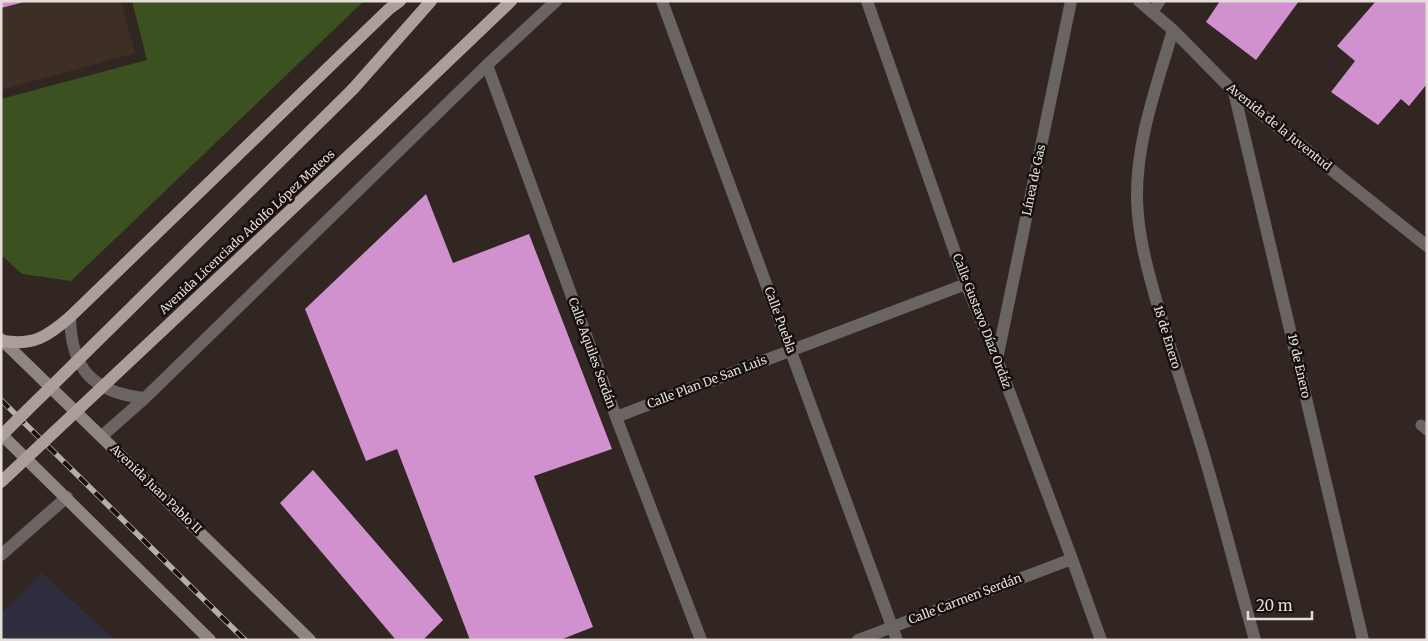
<svg xmlns="http://www.w3.org/2000/svg" width="1428" height="641" viewBox="0 0 1428 641" font-family="Merriweather,serif">
	<rect width="100%" height="100%" fill="#312621"/>
	<path fill="#3e2f26" d="M1,1H121L135,53L1,90Z"/>
	<path fill="#302d3e" d="M42,573L115,640H1V614Z"/>
	<path fill="#3b5120" d="M132,1H364L71,281L22,274L1,255V99L147,60Z"/>
	<path fill="#d190ce" d="M1,1H24V2L1,8Z
		M1220,1H1299L1256,60L1206,22Z
		M1376,1H1427V84L1409,106L1401,99L1378,125L1331,92L1355,61L1337,46Z
		M426,194L453,263L529,234L612,449L534,476L593,627L560,640H470L397,449L366,461L305,309Z
		M313,470L443,620L423,640H396L280,503Z"/>
	<g fill="none" stroke-linecap="round" stroke-linejoin="round">
		<path stroke="#6a6462" stroke-width="11" d="M1152,13L1160,1
			M1421,425L1427,430"/>
		<path stroke="#6a6462" stroke-width="12" d="M662,1L897,640
			M867,1L966,284L997,359L1072,559L1101,640
			M1139,1L1173,30L1234,92L1427,246
			M1173,30C1157,85 1136,141 1137,199C1138,235 1147,268 1157,303C1169,345 1183,387 1196,429C1218,498 1235,570 1255,640
			M487,65L616,417L701,640
			M1234,92L1363,640
			M997,359L1071,1
			M616,417L966,284
			M858,640L1072,559"/>
		<path stroke="#6a6462" stroke-width="12" d="M70,317C71,369 93,393 145,398
			M102,436L145,398L487,65L556,1
			M1,555L67,497"/>
		<path stroke="#8f8682" stroke-width="12" d="M1,339L310,640
			M1,434L210,640"/>
		<path stroke="#ac9f9b" stroke-width="12" d="M353,89L431,1
			M377,129L511,1
			M3,341C34,346 48,336 70,317L389,9L400,1"/>
		<defs>
			<path id="rail" d="M1,400L245,640"/>
		</defs>
		<use href="#rail" stroke="#b6aeaa" stroke-width="5.5"/>
		<use href="#rail" stroke="#15100e" stroke-width="4" stroke-dasharray="11" stroke-linecap="butt"/>
		<path stroke="#ac9f9b" stroke-width="12" d="M1,436L353,89
			M1,482L377,129"/>
	</g>
	<g text-anchor="middle" stroke-width="5" stroke-linejoin="round" paint-order="stroke">
		<g font-size="12" fill="#e4ddd9" stroke="#15100e">
			<text transform="translate(1279 127) rotate(39)" y="4">Avenida de la Juventud</text>
			<text transform="translate(1034 180) rotate(-78)" y="4">Línea de Gas</text>
			<text transform="translate(247 232) rotate(-43)" y="4">Avenida Licenciado Adolfo López Mateos</text>
			<text transform="translate(780 320) rotate(70)" y="4">Calle Puebla</text>
			<text transform="translate(982 321) rotate(69)" y="4">Calle Gustavo Díaz Ordáz</text>
			<text transform="translate(1167 337) rotate(73)" y="4">18 de Enero</text>
			<text transform="translate(592 353) rotate(70)" y="4">Calle Aquiles Serdán</text>
			<text transform="translate(1299 366) rotate(77)" y="4">19 de Enero</text>
			<text transform="translate(707 382) rotate(-21)" y="4">Calle Plan De San Luis</text>
			<text transform="translate(156 489) rotate(44)" y="4">Avenida Juan Pablo II</text>
			<text transform="translate(965 599) rotate(-21)" y="4">Calle Carmen Serdán</text>
		</g>
	</g>
	<rect width="1428" height="641" fill="none" stroke="#e4ddd9" stroke-width="5"/>
	<path d="M1248 611v8h64v-8" fill="none" stroke="#e4ddd9" stroke-width="2.5"/>
	<text x="1256" y="611" font-size="15" fill="#e4ddd9" stroke="#15100e" stroke-width="4" paint-order="stroke">20 m</text>
</svg>
